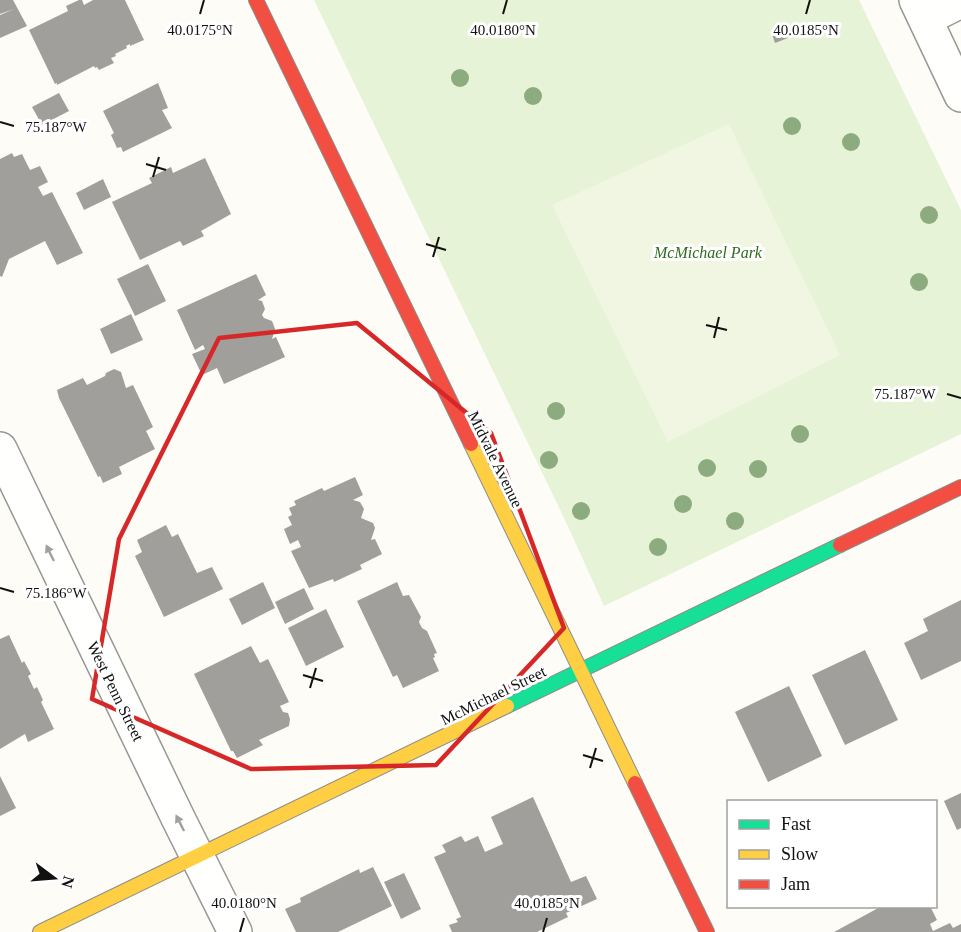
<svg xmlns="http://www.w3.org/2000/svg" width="961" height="932" viewBox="0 0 961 932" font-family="'Times New Roman',serif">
	<rect width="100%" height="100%" fill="#fdfcf7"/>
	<path fill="#e7f3d7" d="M314,0H859L961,210V434L604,606L566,522Z"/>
	<path fill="#f0f6e1" d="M729,124L840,355L668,442L552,205Z"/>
	<path fill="#a19f9c" d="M0,0H13L27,26L0,38V15L14,9L0,14Z
		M79,0H82L84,5L93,0H125L144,40L130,46V44L126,46L127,48L115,54L116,56L111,58L114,63L99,70L97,67L95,68L94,66L57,85V83L55,84L29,30L68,11L66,6Z
		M784,29L788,38L775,43L772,34Z
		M158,83L168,108L162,110L172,128L123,152L121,147L117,148L111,135L114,133L103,111Z
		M59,93L69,111L42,125L32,107Z
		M12,153L14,157L22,154L30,170L40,166L48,182L38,187L43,196L52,192L83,253L57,265L45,241L9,259L2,277L0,276V159Z
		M205,158L231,214L201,231L204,236L183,246L180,241L140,260L112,202L152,183L149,178L171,167L173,173Z
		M103,179L111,197L84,210L76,193Z
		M148,264L166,301L135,316L117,279Z
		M256,274L266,295L258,300L262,301L265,309L262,315L264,318L272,321L275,329L272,339L276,337L285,357L224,384L217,368L202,375L192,354L205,349L203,345L195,350L177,310Z
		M131,314L143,340L111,354L100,329Z
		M114,369L121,372L126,388L133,385L153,427L146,431L155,449L119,467L122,474L103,483L100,476L98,477L59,398L57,390L83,378L87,385L105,376L106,373Z
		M355,477L363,495L353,500L360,502L364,509L361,518L373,523L375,528L371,540L375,539L382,554L360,565L362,569L334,582L333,579L309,588L291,551L301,547L298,540L290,544L284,529L292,525L288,517L292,515L289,508L296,505L294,501L322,488L324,491Z
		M166,525L172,537L178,534L197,573L212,567L223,589L164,617L135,556L142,552L137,540Z
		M263,582L275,608L242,625L229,599Z
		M397,582L403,596L409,595L421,617L419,622L422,628L427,631L437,653L434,654L435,657L433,658L439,671L403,688L397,675L393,677L357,601Z
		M304,588L314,609L285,624L275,602Z
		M961,600V661L921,680L904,643L928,631L923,619Z
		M326,609L344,647L306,666L288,628Z
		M9,635L22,663L24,661L31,674L28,676L34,689L37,687L43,700L41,702L54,729L28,742L25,734L0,749V639Z
		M251,646L260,663L268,659L289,702L280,706L283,712L288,713L290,719L289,726L259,740L263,745L237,758L233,751H231L194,674Z
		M865,650L898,720L845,745L812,675Z
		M789,686L822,756L768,782L735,712Z
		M0,776L16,808L0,816Z
		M961,793V828L957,830L944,801Z
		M533,797L571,882L586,876L597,899L566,913L568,917L537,932H452L449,925L458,922L456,919L461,917L434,857L446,852L442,845L461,836L465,842L478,836L485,852L503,844L491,817Z
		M373,867L392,906L338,932H296L285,909L301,902L300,898L359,869L360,873Z
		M404,873L421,909L401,919L384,882Z
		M882,906H930L937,920L930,924L933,931L950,923L953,928L961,924V932H834Z"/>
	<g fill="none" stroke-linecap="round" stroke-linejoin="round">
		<defs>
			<path id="street" d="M916,0L961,95
				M925,19L961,1
				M0,449L178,818L235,932"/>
			<path id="fast" d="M507,706L840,545"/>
			<path id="slow" d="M471,444L635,783
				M40,932L507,706"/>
			<path id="jam" d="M256,0L471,444
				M840,545L961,487
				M635,783L707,932"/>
		</defs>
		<use href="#street" stroke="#979795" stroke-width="36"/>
		<use href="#fast" stroke="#8e8d8b" stroke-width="16"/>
		<use href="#slow" stroke="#8e8d8b" stroke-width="16"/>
		<use href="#jam" stroke="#8e8d8b" stroke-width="16"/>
		<use href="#street" stroke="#fffffe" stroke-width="33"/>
		<use href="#fast" stroke="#16e098" stroke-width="14"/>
		<use href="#slow" stroke="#ffcf43" stroke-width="14"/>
		<use href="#jam" stroke="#f24e42" stroke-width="14"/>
	</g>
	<g fill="#8cac80">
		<circle cx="460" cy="78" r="9"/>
		<circle cx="533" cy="96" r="9"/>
		<circle cx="792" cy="126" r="9"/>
		<circle cx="851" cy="142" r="9"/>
		<circle cx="929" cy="215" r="9"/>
		<circle cx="919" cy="282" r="9"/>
		<circle cx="556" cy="411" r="9"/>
		<circle cx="800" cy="434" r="9"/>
		<circle cx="549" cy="460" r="9"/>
		<circle cx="707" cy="468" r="9"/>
		<circle cx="758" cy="469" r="9"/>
		<circle cx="683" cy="504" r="9"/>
		<circle cx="581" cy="511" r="9"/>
		<circle cx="735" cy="521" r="9"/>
		<circle cx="658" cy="547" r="9"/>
	</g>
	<defs><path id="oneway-solid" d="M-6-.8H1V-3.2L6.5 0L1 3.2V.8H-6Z" transform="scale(1.5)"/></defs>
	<g fill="#a0a09f">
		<use href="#oneway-solid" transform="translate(50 553) rotate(-116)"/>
		<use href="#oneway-solid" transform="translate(180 823) rotate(-117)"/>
	</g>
	<path fill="none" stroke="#d62828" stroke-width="4.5" stroke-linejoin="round" d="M357,323L491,433L564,628L436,765L251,769L92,699L119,539L219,338Z"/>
	<path fill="none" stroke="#111" stroke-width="2" d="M200,14L204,0M503,14L507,0M806,14L810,0M0,122L14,126M146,164L166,170M153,177L159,157M426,244L446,250M433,257L439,237M706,325L727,330M714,338L719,317M947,394L961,398M0,588L14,592M303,675L323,681M310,688L316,668M583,755L603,761M590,768L596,748M240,932L244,918M543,932L547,918"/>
	<g text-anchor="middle" stroke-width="6" stroke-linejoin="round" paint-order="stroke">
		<g font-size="16" font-style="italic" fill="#2f6b1f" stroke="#fff">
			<text x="708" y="258">McMichael Park</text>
		</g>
		<g font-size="16" fill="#111" stroke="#fff">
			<text transform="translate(496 459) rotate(64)" y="6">Midvale Avenue</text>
			<text transform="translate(116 691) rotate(64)" y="6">West Penn Street</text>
			<text transform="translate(493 695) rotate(-26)" y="6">McMichael Street</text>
		</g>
	</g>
	<g font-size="15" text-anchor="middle" fill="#111" stroke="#fff" stroke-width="6" stroke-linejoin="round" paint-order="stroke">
		<text x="200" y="35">40.0175°N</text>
		<text x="503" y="35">40.0180°N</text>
		<text x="806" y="35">40.0185°N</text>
		<text x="56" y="132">75.187°W</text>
		<text x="905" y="399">75.187°W</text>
		<text x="56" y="598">75.186°W</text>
		<text x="244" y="908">40.0180°N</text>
		<text x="547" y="908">40.0185°N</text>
	</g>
	<rect x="727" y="800" width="210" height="108" fill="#ffffff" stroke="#a0a0a0" stroke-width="1.5"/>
	<rect x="739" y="820" width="30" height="9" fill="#16e098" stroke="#a0a0a0" stroke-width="1.5"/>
	<text x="781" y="830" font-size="18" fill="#111111">Fast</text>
	<rect x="739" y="850" width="30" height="9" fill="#ffcf43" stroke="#a0a0a0" stroke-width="1.5"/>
	<text x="781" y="860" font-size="18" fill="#111111">Slow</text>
	<rect x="739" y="880" width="30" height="9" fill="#f24e42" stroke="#a0a0a0" stroke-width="1.5"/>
	<text x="781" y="890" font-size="18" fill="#111111">Jam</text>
	<g transform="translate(54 878) rotate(106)" stroke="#ffffff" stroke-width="4.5" paint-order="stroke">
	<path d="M0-4.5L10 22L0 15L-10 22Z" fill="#111111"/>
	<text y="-9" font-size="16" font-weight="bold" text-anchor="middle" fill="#111111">N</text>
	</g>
</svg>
